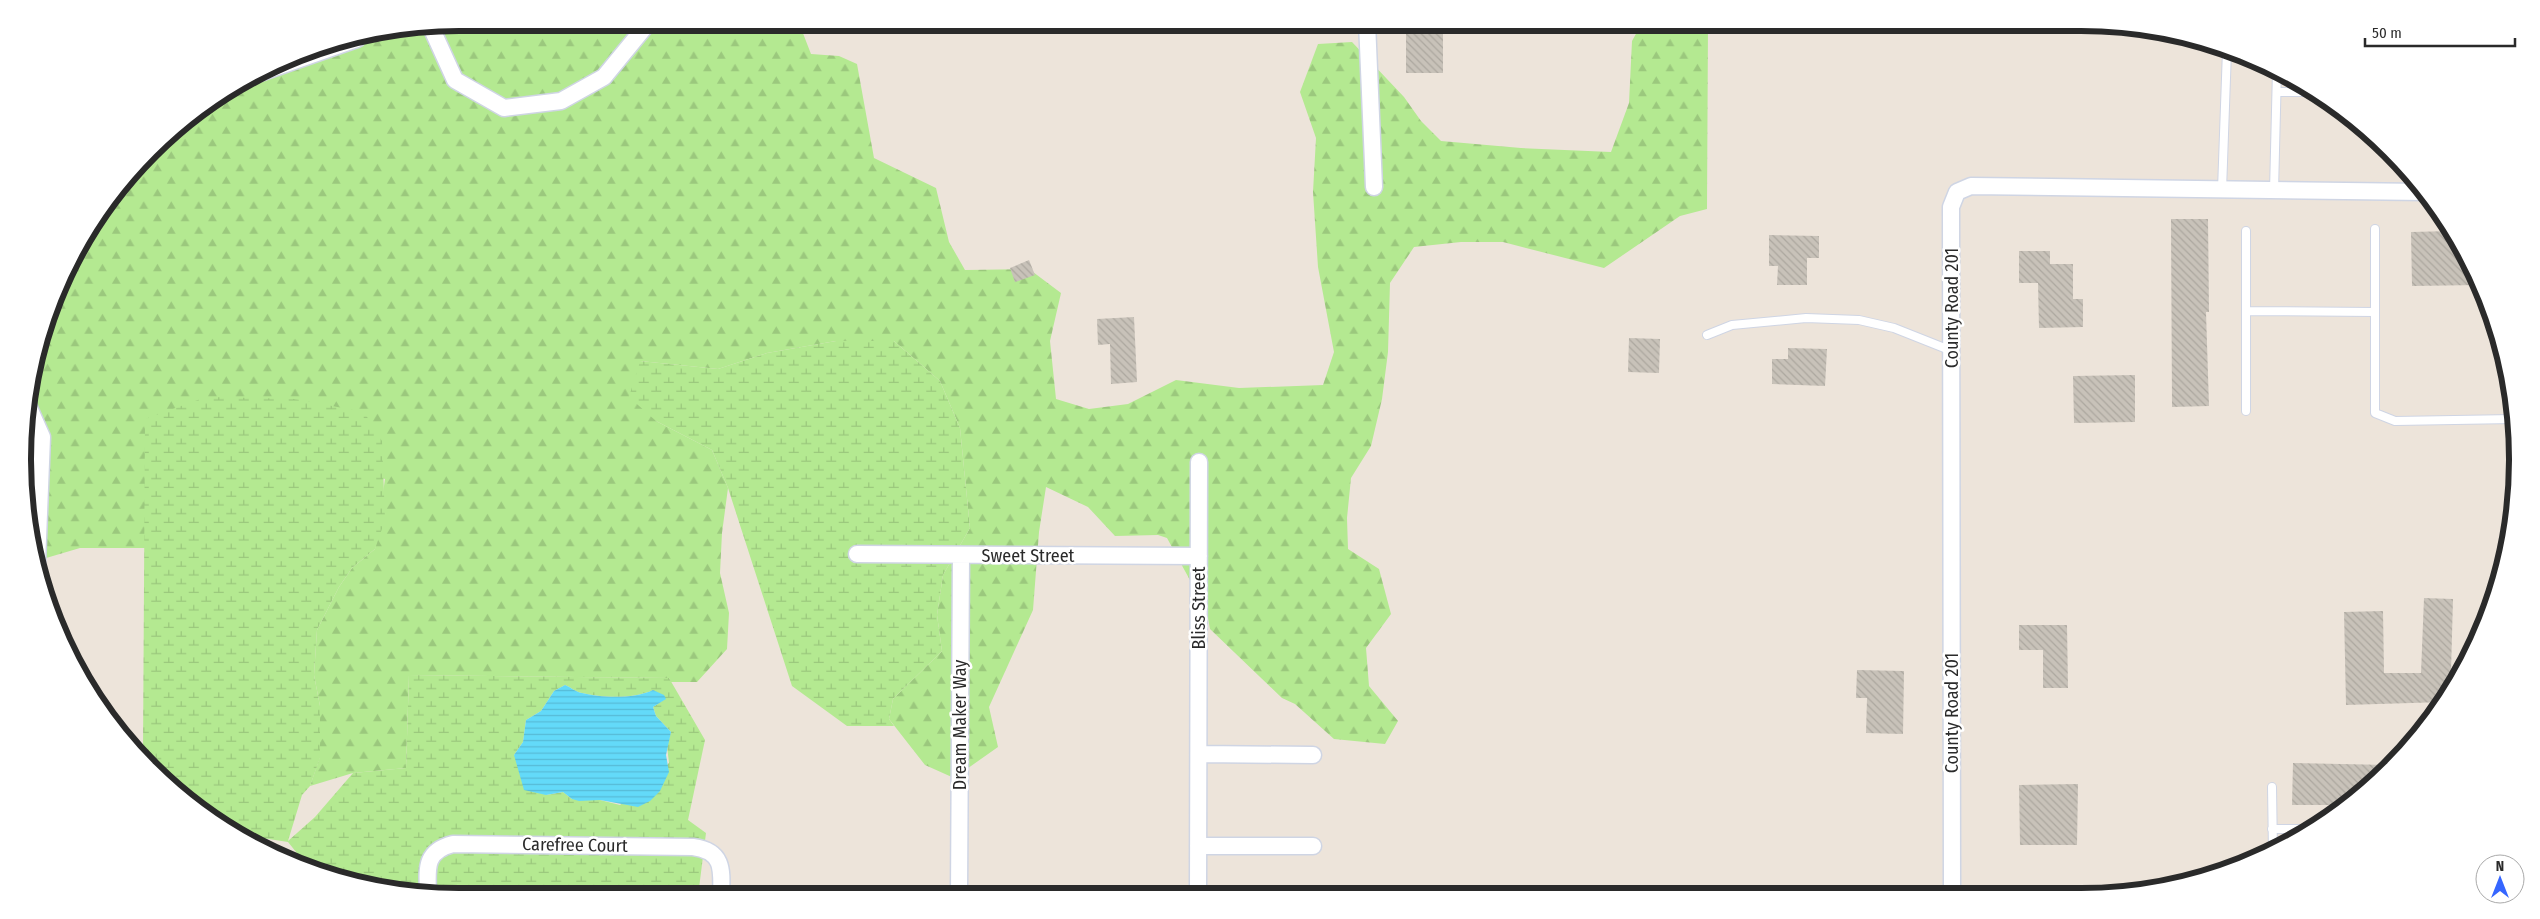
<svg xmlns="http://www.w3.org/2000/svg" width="2540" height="919" viewBox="0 0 2540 919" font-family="'Fira Sans Condensed',sans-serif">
	<defs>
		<pattern id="forest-firs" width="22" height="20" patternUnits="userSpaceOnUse" patternTransform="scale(1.25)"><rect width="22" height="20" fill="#b4e991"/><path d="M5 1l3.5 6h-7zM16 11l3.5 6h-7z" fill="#9bc87d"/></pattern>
		<pattern id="wetland-marsh" width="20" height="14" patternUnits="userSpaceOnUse" patternTransform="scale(1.25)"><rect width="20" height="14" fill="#b4e991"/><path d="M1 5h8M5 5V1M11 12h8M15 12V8" fill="none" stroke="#9bc87d"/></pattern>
		<pattern id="water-rules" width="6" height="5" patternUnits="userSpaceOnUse" patternTransform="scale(1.25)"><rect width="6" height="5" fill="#63daf9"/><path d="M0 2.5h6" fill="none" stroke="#56bbd6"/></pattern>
		<pattern id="building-back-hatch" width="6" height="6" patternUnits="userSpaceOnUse" patternTransform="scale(1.25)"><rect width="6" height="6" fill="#c8c2b9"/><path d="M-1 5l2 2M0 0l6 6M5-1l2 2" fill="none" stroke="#aca79f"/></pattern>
	</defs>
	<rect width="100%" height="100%" fill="#ede4da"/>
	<path fill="url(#forest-firs)" d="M460,23H799L811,54L839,56L857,64L874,158L936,188L949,242L965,270L1029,269L1061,293L1050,341L1056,399L1089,409L1128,404L1176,380L1239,388L1323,385L1334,352L1318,267L1313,192L1316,138L1300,92L1318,44L1352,42L1404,97L1421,121L1441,141L1521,148L1611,152L1629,103L1632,41L1642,23H1708L1707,209L1680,216L1604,268L1503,242H1461L1414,247L1390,283L1388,352L1382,399L1371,446L1351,478L1347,518L1348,549L1379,569L1391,614L1366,648L1369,686L1398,721L1385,744L1334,739L1295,704L1282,698L1210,629L1203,591L1191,582L1167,538L1158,535L1115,536L1088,507L1046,487L1039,532L1033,610L989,707L998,747L954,778L925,765L889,719L893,699L942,651L937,615L943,575L970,528L960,428L940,381L894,341H836L767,353L718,369L640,361L656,421L712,450L728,488L722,533L720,573L729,613L727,649L697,682H671L669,678L409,675L406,768L353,773L310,786L320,757V706L314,675L317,630L339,587L352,568L375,549L385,479L145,419V548H80L36,561L31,545L26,402L46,319L81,241L172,131L241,81L319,46Z"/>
	<path fill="url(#wetland-marsh)" fill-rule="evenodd" d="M836,341H894L940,381L960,428L970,528L943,575L937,615L942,651L893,699L889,719L894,726H847L792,686L728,488L712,450L656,421L629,397L640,361L718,369L767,353Z
		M206,397L295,399L364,412L382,441L385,520L375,549L352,568L339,587L317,630L314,675L320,706V758L310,786L302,795L288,841L315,817L353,773L406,768L409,675L669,678L705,740L688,820L706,833L698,896H460L346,882L309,868L288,842L250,836H242L194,806L143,752L145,419ZM565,685C571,687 575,692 582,693C602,698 635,699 653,690L665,699L653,707L656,716L671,732L667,746L669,763L620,805L600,800L572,799L563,792L546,795L514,755L523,742L526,720L541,711L554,691Z"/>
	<path fill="url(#water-rules)" d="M565,685C571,687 575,692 582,693C602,698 635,699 653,690L664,695L666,699L653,707L656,716L671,732L666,755L669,772L660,791L650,801L638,807L600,800L579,801L572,799L563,792L546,795L524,790L514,755L523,742L526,720L541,711L554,691Z"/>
	<path fill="url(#building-back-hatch)" d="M1412,22H1443V73H1406V26H1412Z
		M2171,219H2208L2209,312H2206L2209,406L2172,407Z
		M2452,231L2459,241L2479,285L2412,286L2411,232Z
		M1769,235L1819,236V258H1807V285H1777L1778,266H1769Z
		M2019,251H2050V264H2073V299H2083V327L2039,328L2038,283H2019Z
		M1029,260L1035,275L1015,282L1010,268Z
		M1134,317L1137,382L1111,384L1110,344L1098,345L1097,319Z
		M1629,338L1660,339L1659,373L1628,372Z
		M1788,348L1827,349L1825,386L1772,384V359H1788Z
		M2135,375V422L2074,423L2073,376Z
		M2424,598L2453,599L2451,672H2458L2444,702L2346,705L2344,612L2383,611L2384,673H2421Z
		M2019,625H2067L2068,688H2043V650H2019Z
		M1857,670L1904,671L1903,734L1866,733L1867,698H1856Z
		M2293,763L2389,765L2369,788L2343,805H2292Z
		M2078,784L2077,845H2020L2019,785Z"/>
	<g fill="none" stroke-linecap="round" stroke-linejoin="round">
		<defs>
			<path id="service" d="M2277,92H2313
				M2222,190L2227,50
				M2274,191L2277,70
				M2375,229V312
				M2246,231V311
				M1707,335L1732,325L1806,318L1859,320L1894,328L1952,351
				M2246,411V311L2375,312V413L2395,421L2514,419
				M2272,787L2273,852
				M2272,829H2307"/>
			<path id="minor" d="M1367,22L1374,187
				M431,27L455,80L504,108L561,101L604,77L649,22
				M251,76L357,39
				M26,401L42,437L37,564
				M857,554L1199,556
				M1199,754L1313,755
				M1198,846H1313
				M428,892C427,868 425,851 453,844L693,847C724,851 722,870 721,896
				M1952,893L1951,207L1957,192L1971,186L2424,192
				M959,895L961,555
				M1198,895L1199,462"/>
		</defs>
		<use href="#service" stroke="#cfd5e4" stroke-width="10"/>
		<use href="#minor" stroke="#cfd5e4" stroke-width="19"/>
		<use href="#service" stroke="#fff" stroke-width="8"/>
		<use href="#minor" stroke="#fff" stroke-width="16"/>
	</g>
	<g text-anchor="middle" stroke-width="5" stroke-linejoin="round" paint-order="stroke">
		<g font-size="18" fill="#2a2a2a" stroke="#fff">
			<text transform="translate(1952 308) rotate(-90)" y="6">County Road 201</text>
			<text x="1028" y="562">Sweet Street</text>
			<text transform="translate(1199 608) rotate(-90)" y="6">Bliss Street</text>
			<text transform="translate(1952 713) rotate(-90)" y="6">County Road 201</text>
			<text transform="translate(960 725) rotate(-90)" y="6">Dream Maker Way</text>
			<text transform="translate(575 845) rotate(1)" y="6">Carefree Court</text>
		</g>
	</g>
	<path d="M0 0H2540V919H0ZM459 31H2081A428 428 0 0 1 2509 459V460A428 428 0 0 1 2081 888H459A428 428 0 0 1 31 460V459A428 428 0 0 1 459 31Z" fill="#fff" fill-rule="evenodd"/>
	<path fill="none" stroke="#2a2a2a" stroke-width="6" d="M459 31H2081A428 428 0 0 1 2509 459V460A428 428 0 0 1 2081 888H459A428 428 0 0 1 31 460V459A428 428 0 0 1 459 31Z"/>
	<g transform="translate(2500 879)"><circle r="24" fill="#ffffff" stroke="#aaaaaa"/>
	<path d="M0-4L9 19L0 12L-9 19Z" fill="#3666ff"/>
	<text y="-8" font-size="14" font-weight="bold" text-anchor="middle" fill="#2a2a2a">N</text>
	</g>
	<path d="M2365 38v8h150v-8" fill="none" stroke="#2a2a2a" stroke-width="2.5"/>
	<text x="2372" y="38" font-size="15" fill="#2a2a2a" stroke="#ffffff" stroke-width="4" paint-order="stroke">50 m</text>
</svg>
